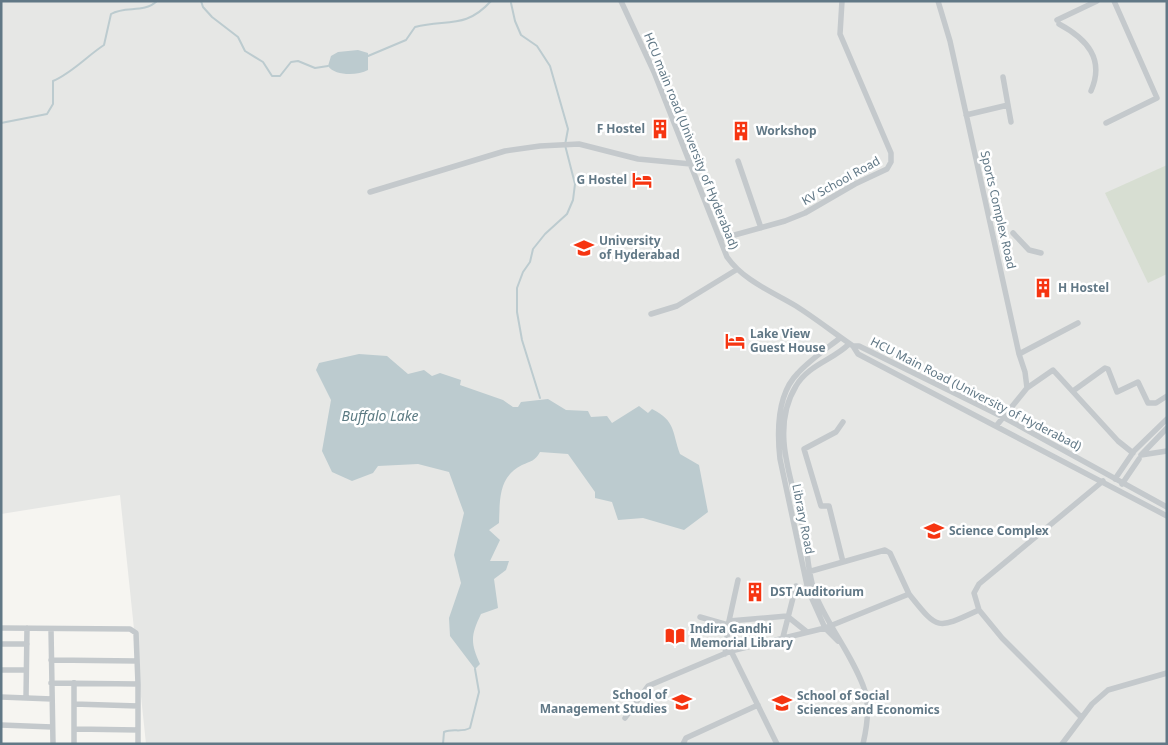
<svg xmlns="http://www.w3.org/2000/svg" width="1168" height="745" viewBox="0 0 1168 745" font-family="'Noto Sans',sans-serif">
	<rect width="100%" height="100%" fill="#f6f5f1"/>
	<path fill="#e6e7e5" d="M1,1H1167V744H146L120,495L1,514Z"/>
	<path fill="#d7ded2" d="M1167,165V274L1148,283L1105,193Z"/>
	<path fill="#bccbcf" d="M358,50L368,53V70C357,76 335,76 328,66L331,56L338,52Z
		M359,354L387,356L408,374L424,370L432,376L440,373L461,380L460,385L503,400L513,407H518L521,402L548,399L566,410L588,411L591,417L607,416L612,423L639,406L648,413L652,409C676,421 672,432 680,454L699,465L708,512L684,530L643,518L618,520L612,502L595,498V492L568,454L540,452C535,461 531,461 522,465C498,477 500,500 499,523L489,530L500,540L490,561H509L506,570L494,579L498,608L481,614C471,635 470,642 480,664L475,669L450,636L449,618L461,583L454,555L464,513L449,472L418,464L378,466L373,473L352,481L332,472L322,451L331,400L316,370L319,363Z"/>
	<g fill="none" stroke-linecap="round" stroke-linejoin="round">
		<path stroke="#bccbcf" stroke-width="2" d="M201,1L203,7L212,17L238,37L245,51L263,62L272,76H280L291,62L298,61L315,68L328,66
			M511,3L515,21L521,35L537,46L550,66L568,129L565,145L575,184L573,200L567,214L545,234L533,249L530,262L523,272L517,288V312L522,340L540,398
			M368,56L406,40L415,27C447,19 466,29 491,1
			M1,123L47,114L53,104V81C72,73 87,56 104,45L111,14C126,5 143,14 157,1
			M443,744L444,732C453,728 461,733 470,728L479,692L475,669"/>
		<path stroke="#c4c9cc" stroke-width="5.5" d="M621,1L654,72L727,257C744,281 771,291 796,306C815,318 834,333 853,346L858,354L1167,516
			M938,1L950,41L1019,354L1025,372L1027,388L997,425
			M1057,20L1097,1
			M1059,24C1087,39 1105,59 1091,91
			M1003,77L1011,122
			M966,115L1008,105
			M1106,123L1157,98L1114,1
			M738,161L761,228
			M370,192L505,151L540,146L579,144L638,159L691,164
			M1013,233L1029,250L1041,253
			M720,239L785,221L805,213L855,184L887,169L891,162V153L840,34L842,1
			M651,314L677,306L736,270
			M849,344C833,360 808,365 796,386C768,432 795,486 804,533C808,554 808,577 816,596C830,629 854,658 865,691C870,708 867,727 863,744
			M853,346H859L1003,417L1167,507
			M1019,354L1078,323
			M1027,388L1053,370L1118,441L1133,453
			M1073,391L1105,368L1108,369L1117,392L1138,382L1148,403H1156L1167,396
			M1134,451L1167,419
			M1141,455L1167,428
			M1141,455L1167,451
			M1115,479L1132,454
			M1122,484L1139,459
			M843,562L829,506H821L804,449L836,432L843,422
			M909,594C938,630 936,630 979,610L974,593L979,584L1103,481
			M979,610L1002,638L1081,717
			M700,617L728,625
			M729,621L738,580
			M1,628L130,629L136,633L138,684L51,683
			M51,629L53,744
			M783,637L796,586
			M838,641L825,628L808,590L780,459C777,432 777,394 798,373C810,360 826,349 840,338
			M1,644H27
			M731,651L825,628L909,594L890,553L885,550L808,572
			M725,654L729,621L787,616L807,632
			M51,660L137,661
			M1,670H26
			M74,683V744
			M138,684V744
			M1,697L52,699
			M26,698L27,628
			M74,704L138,706
			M625,718L648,686L731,651L777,744
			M1,725L52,727
			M75,729L138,730
			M683,744L686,738L758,705
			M1062,744L1092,704L1108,690L1167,673"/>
	</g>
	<defs>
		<symbol id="building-bare" viewBox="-9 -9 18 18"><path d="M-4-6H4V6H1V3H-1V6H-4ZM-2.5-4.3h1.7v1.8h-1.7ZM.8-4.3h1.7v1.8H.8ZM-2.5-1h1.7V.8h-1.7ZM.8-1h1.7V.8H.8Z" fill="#f63511" stroke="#fff" stroke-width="2.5" paint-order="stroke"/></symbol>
		<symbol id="hotel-bare" viewBox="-9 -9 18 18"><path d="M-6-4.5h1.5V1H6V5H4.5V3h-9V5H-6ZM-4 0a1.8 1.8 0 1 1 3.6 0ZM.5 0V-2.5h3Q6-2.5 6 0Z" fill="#f63511" stroke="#fff" stroke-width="2.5" paint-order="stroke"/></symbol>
		<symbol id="university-bare" viewBox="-9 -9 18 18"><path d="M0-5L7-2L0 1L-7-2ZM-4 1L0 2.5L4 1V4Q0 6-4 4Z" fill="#f63511" stroke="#fff" stroke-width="2.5" paint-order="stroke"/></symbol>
		<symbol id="library-bare" viewBox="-9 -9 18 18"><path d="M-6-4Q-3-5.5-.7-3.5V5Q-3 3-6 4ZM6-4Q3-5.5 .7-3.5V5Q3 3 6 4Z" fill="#f63511" stroke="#fff" stroke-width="2.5" paint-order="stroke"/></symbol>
	</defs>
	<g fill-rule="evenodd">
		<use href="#building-bare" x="646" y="115" width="28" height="28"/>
		<use href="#building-bare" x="727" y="117" width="28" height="28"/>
		<use href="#hotel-bare" x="628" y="166" width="28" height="28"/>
		<use href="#university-bare" x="570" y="234" width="28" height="28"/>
		<use href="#building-bare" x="1029" y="274" width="28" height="28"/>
		<use href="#hotel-bare" x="721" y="327" width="28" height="28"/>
		<use href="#university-bare" x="920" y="517" width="28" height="28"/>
		<use href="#building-bare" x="741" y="578" width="28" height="28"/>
		<use href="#library-bare" x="661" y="622" width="28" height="28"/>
		<use href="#university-bare" x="668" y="688" width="28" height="28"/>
		<use href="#university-bare" x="768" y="689" width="28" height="28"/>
	</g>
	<g text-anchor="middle" stroke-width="5" stroke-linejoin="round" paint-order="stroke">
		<g font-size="12" font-weight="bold" fill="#617886" stroke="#fff" text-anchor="start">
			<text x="645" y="133" text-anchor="end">F Hostel</text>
			<text x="756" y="135">Workshop</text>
			<text x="627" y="184" text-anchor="end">G Hostel</text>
			<text x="599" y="245">University<tspan x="599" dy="14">of Hyderabad</tspan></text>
			<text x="1058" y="292">H Hostel</text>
			<text x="750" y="338">Lake View<tspan x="750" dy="14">Guest House</tspan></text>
			<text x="949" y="535">Science Complex</text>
			<text x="770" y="596">DST Auditorium</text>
			<text x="690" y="633">Indira Gandhi<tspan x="690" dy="14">Memorial Library</tspan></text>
			<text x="667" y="699" text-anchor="end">School of<tspan x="667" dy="14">Management Studies</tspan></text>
			<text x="797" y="700">School of Social<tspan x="797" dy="14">Sciences and Economics</tspan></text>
		</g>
		<g font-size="12" fill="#617886" stroke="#fff">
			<text transform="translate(691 141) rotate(68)" y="4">HCU main road (University of Hyderabad)</text>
			<text transform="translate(841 181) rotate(-29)" y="4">KV School Road</text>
			<text transform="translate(998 210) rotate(77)" y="4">Sports Complex Road</text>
			<text transform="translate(976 394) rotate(27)" y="4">HCU Main Road (University of Hyderabad)</text>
			<text transform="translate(803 519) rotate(79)" y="4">Library Road</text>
		</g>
		<g font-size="14" font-style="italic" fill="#5c7b83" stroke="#fff">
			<text x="380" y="421">Buffalo Lake</text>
		</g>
	</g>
	<rect width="1168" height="745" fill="none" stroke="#617886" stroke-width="5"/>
</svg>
